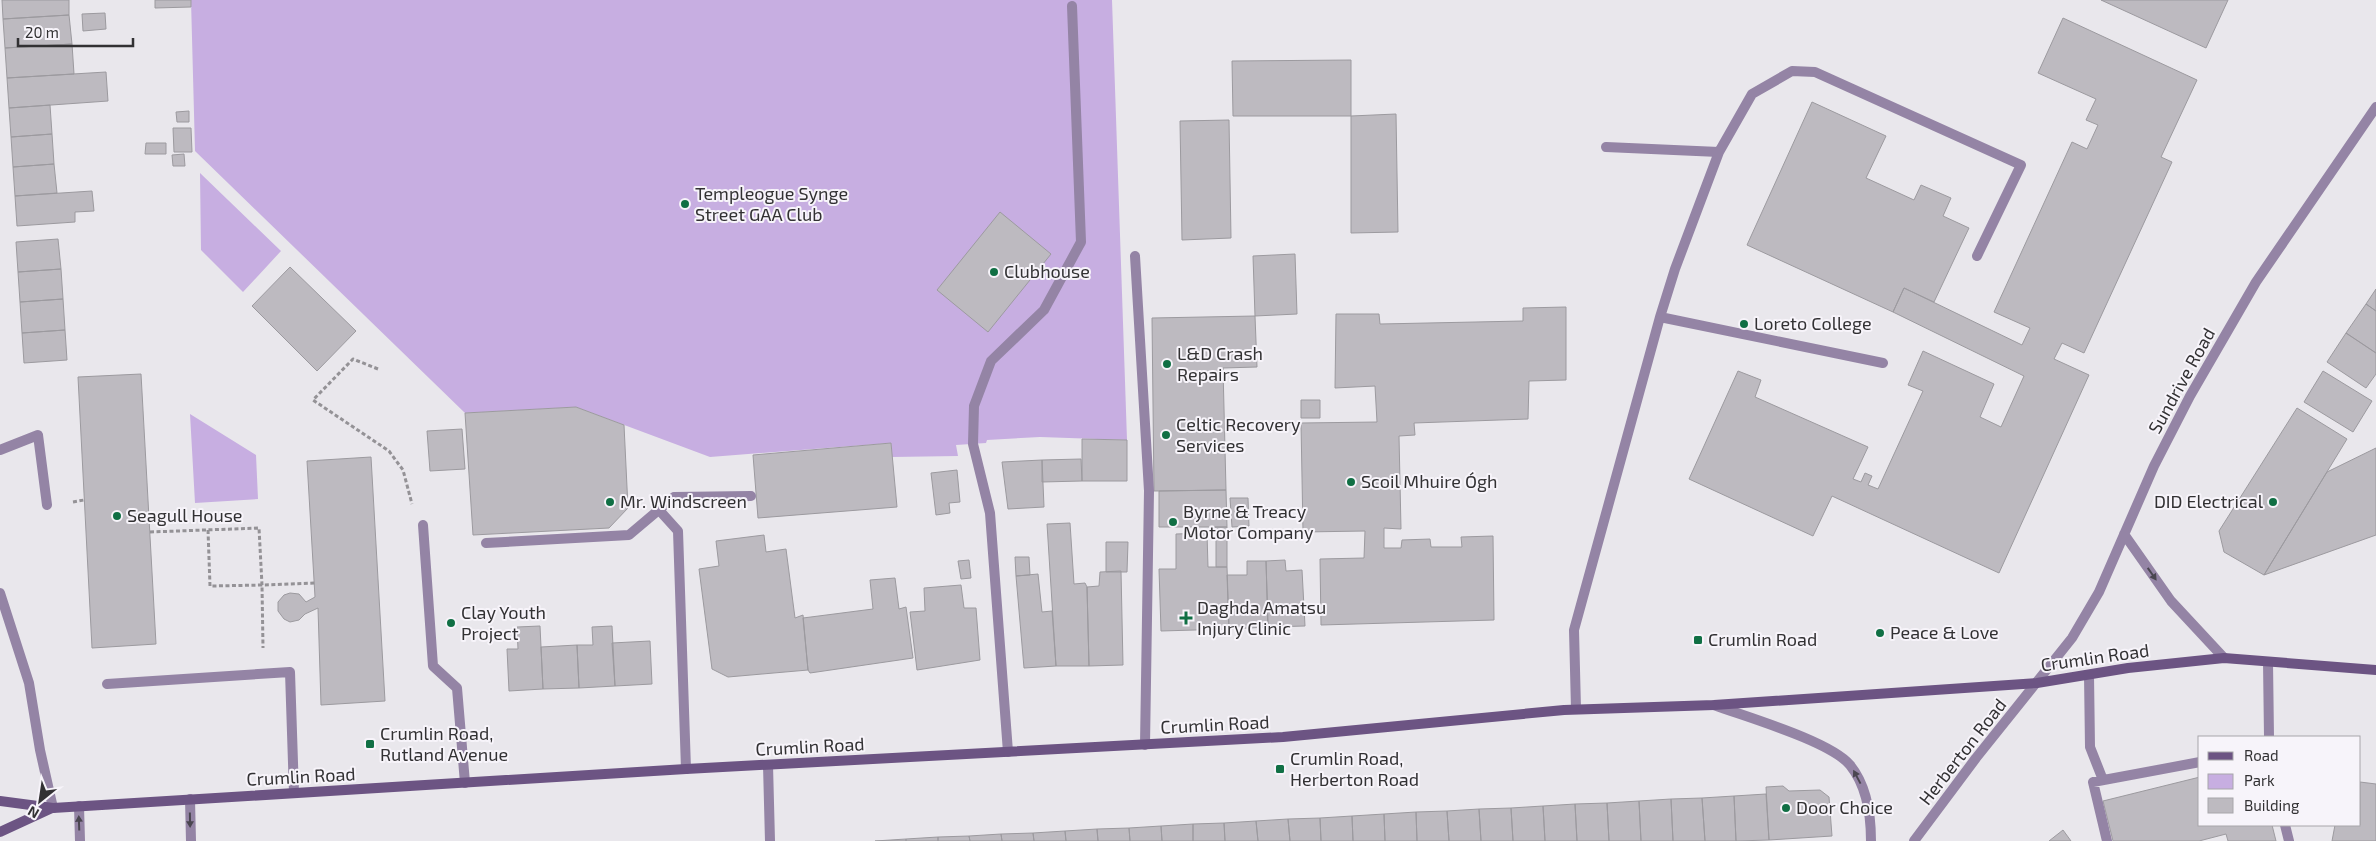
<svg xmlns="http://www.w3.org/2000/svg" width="2376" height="841" viewBox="0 0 2376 841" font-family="'Exo 2',sans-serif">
	<rect width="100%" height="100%" fill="#e9e7ec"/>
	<path fill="#c7aee1" d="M191,0H1112L1127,440L1040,437L987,440L986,443L956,445L958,456L892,457L891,443L710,457L576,407L465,413L195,151Z
		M200,173L281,251L243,292L201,250Z
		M190,414L256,455L258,499L195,503Z"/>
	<path fill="#bdbac0" stroke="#9c9a9f" d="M2,0H69V15L3,19Z
		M155,0H191V7L155,8Z
		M2101,0H2228L2206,48Z
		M105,13L106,29L83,31L82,14Z
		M69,15L72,44L5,48L3,19Z
		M2063,18L2197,80L2161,157L2172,162L2084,353L2062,343L2054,359L2089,375L1999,573L1832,496L1813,536L1689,479L1738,371L1761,380L1755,397L1868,447L1853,479L1861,482L1865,473L1872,476L1868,485L1878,489L1923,391L1908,385L1923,351L1994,384L1980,417L2001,427L2024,376L1893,312L1904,288L2022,345L2030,328L1994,312L2072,142L2087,149L2098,125L2086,120L2096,99L2038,73Z
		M72,44L74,74L7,78L5,48Z
		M1351,60V116H1233L1232,61Z
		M106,72L108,101L9,108L7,78Z
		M1812,102L1886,136L1866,178L1914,200L1921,185L1951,198L1943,216L1969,228L1934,302L1904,288L1893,312L1747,245Z
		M50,105L52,134L11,137L9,108Z
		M189,111V122H177L176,112Z
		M1396,114L1398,232L1351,233V116Z
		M1229,120L1231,238L1182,240L1180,121Z
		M173,128H191L192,152H174Z
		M52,134L54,164L13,167L11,137Z
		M146,143H166V154H145Z
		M184,154L185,166H173L172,155Z
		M54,164L57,193L15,196L13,167Z
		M92,191L94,211L75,212V222L17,226L15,196Z
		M1000,212L1051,254L988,332L937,290Z
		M58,239L61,269L18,272L16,242Z
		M1295,254L1297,314L1255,316L1253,256Z
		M290,267L356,331L317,371L252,306Z
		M61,269L63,299L20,302L18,272Z
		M2376,289V311L2366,304Z
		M63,299L65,330L22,333L20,302Z
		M2366,304L2376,311V353L2346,333Z
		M1566,307V380L1529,381L1528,419L1414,423L1415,435L1399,436L1401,529L1384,528V548H1401L1402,540L1430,539L1431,547H1462L1461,537L1493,536L1494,620L1321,625L1320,559L1364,558L1365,531L1303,532L1301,423L1377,422L1375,386L1335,388L1336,314H1379L1380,324L1523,321V308Z
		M1255,316L1257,367L1223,368L1226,490L1154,491L1152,318Z
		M65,330L67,360L24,363L22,333Z
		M2346,333L2376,353V374L2366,388L2327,362Z
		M2323,371L2372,401L2353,432L2304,402Z
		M141,374L156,644L92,648L78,377Z
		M1301,400H1320V418H1301Z
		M576,407L624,425L628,508L609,528L473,535L465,413Z
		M2297,408L2347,439L2264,575L2224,552L2219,531Z
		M462,429L465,469L430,471L427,431Z
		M1082,439L1127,440V481H1082Z
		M891,443L897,507L758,518L753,455Z
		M2376,448V535L2264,575L2327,472Z
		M371,457L385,701L321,705L318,608L305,614L299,620L290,622L284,619L278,611V602L284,595L290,593L299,594L306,602L315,597L307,461Z
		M1081,459L1082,481L1042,482V460Z
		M1042,460L1044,507L1008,509L1002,462Z
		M957,470L960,502L949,503L950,513L936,515L931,473Z
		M1226,490L1227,527H1159V491Z
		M1230,498H1248L1249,526L1232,527Z
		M1070,523L1074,584L1085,583L1087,587L1089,666H1056L1047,524Z
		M1211,527H1227V567H1216V535Z
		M1207,533L1208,567H1227L1229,629L1161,631L1159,569H1176V534Z
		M764,535L766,552L786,549L795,618L803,615L808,670L728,677L712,669L699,569L719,566L716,541Z
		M1106,542H1128L1127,572H1106Z
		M1015,557H1029L1030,575L1016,576Z
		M969,560L971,578L961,579L958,561Z
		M1285,560L1286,571L1302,570L1305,626L1268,627L1266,561Z
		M1247,561H1266L1268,627L1229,629L1227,575H1247Z
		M1121,571L1123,665L1089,666L1087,587L1099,586L1100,572Z
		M1038,574L1042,612L1052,611L1056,666L1024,668L1016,576Z
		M895,578L899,609L906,607L913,658L810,673L808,670L803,618L873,609L870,580Z
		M961,585L964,608H976L980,660L917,670L910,612L925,611L924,588Z
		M540,626L543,689L509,691L507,649H518L517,627Z
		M612,626L615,686L579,688L577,645H593L592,627Z
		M650,641L652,684L615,686L612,643Z
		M577,645L579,688L543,689L541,647Z
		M2200,777V825H2272L2276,841H2228L2226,834L2199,841H2113L2103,801Z
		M2360,782L2376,784V841H2332L2335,825H2360Z
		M1783,786L1789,791L1820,790L1829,797L1832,836L1769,840L1766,787Z
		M1766,794L1769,840L1736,841L1734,796Z
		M1734,796L1736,841H1705L1702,798Z
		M1702,798L1705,841H1673L1671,799Z
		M1671,799L1673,841H1641L1639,801Z
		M1639,801L1641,841H1609L1607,803Z
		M1607,803L1609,841H1577L1575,804Z
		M1575,804L1577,841H1545L1543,806Z
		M1543,806L1545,841H1513L1511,808Z
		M1511,808L1513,841H1481L1479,809Z
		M1479,809L1481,841H1449L1447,811Z
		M1447,811L1449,841H1417L1416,812Z
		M1416,812L1417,841H1385L1384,814Z
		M1384,814L1385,841H1353L1352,816Z
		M1352,816L1353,841H1321L1320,818Z
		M1320,818L1321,841H1290L1288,819Z
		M1288,819L1290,841H1258L1256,821Z
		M1256,821L1258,841H1225L1224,823Z
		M1224,823L1225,841H1193V824Z
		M1193,824V841H1162L1161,826Z
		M1161,826L1162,841H1130L1129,828Z
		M1129,828L1130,841H1098L1097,829Z
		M1097,829L1098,841H1066L1065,831Z
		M2063,830L2071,841H2049Z
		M1065,831L1066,841H1034L1033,833Z
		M1033,833L1034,841H1002L1001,834Z
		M1001,834L1002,841H970L969,836Z
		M969,836L970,841H938V837Z
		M938,837V841H906V839Z
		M906,839V841H875Z"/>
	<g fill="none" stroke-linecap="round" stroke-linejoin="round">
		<path stroke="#949296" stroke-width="3" stroke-dasharray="4 2.5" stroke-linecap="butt" d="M378,369L353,359L313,400L389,451L403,470L412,504
			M73,502L84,500
			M208,530L210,586L262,585L263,648
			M150,532L259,528L262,585L315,583"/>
		<path stroke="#9484a5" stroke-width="10" d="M1606,147L1719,152
			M1660,317L1675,269L1719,152L1752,94L1792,71L1815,72L2021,165L1977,256
			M0,450L38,435L47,505
			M659,510L678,531L686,769
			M423,525L433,666L457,688L465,783
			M486,543L629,535L674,497L751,496
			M2268,662L2269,737
			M2089,675L2090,747L2103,780
			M107,684L290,672L294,793
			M1576,709L1574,630L1660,317L1883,363
			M1008,752L990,513L973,444L974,406L991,361L1044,310L1081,242L1072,6
			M768,765L770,841
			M190,799L191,841
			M79,806L80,841
			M2285,825L2289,841
			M2107,841L2093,782L2200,762"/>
		<path stroke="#9484a5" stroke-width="10" d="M1135,256L1149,491L1145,745
			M0,593L29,683L40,750L53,808"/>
		<path stroke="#9484a5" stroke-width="10" d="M2124,534L2171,601L2224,658
			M1714,705C1746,717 1830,741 1850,765C1867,786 1871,815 1871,841
			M1914,841L1976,758L2072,638L2099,592L2154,466L2190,396L2256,282L2376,107"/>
		<path stroke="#6c5483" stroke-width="10" d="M0,801L53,808L686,769L1283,737L1564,710L1714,705L2037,683L2128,668L2224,658L2376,670
			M0,832L52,808"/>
	</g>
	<defs><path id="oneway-solid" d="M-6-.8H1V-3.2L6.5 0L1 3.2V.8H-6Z" transform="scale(1.25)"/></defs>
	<g fill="#4a4650">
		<use href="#oneway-solid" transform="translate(2152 574) rotate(55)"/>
		<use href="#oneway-solid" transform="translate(1857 777) rotate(-118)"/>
		<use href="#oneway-solid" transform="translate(190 820) rotate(89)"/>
		<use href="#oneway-solid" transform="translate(79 823) rotate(-92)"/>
	</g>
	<g fill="#106f44" stroke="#f7f4fa" stroke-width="2">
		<circle cx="685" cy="204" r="5"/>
		<circle cx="994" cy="272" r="5"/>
		<circle cx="1744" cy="324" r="5"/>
		<circle cx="1167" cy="364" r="5"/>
		<circle cx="1166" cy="435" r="5"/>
		<circle cx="1351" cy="482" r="5"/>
		<circle cx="610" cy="502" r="5"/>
		<circle cx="2273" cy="502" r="5"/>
		<circle cx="117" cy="516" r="5"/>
		<circle cx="1173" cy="522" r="5"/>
		<path d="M1183.5 610.5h5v5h5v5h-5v5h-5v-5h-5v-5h5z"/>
		<circle cx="451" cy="623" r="5"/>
		<circle cx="1880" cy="633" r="5"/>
		<rect x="1693" y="635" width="10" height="10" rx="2.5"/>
		<rect x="365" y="739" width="10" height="10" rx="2.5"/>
		<rect x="1275" y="764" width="10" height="10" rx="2.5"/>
		<circle cx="1786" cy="808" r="5"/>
	</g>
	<g text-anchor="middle" stroke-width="4" stroke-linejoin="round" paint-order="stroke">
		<g font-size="18" fill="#323133" stroke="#f7f4fa" text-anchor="start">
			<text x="695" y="200">Templeogue Synge<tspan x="695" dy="21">Street GAA Club</tspan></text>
			<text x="1004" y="278">Clubhouse</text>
			<text x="1754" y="330">Loreto College</text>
			<text x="1177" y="360">L&amp;D Crash<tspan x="1177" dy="21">Repairs</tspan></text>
			<text x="1176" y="431">Celtic Recovery<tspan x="1176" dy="21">Services</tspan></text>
			<text x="1361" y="488">Scoil Mhuire Ógh</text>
			<text x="620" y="508">Mr. Windscreen</text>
			<text x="2263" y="508" text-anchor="end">DID Electrical</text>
			<text x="1183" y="518">Byrne &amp; Treacy<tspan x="1183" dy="21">Motor Company</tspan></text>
			<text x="127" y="522">Seagull House</text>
			<text x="1197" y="614">Daghda Amatsu<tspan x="1197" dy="21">Injury Clinic</tspan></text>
			<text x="461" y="619">Clay Youth<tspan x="461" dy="21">Project</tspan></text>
			<text x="1890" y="639">Peace &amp; Love</text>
			<text x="1708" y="646">Crumlin Road</text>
			<text x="380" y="740">Crumlin Road,<tspan x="380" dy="21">Rutland Avenue</tspan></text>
			<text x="1290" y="765">Crumlin Road,<tspan x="1290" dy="21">Herberton Road</tspan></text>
			<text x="1796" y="814">Door Choice</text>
		</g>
		<g font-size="18" fill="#323133" stroke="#f7f4fa">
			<text transform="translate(2182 381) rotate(-61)" y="6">Sundrive Road</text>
			<text transform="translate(2095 658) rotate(-8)" y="6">Crumlin Road</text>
			<text transform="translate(1215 725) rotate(-3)" y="6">Crumlin Road</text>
			<text transform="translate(810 747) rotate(-3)" y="6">Crumlin Road</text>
			<text transform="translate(1963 752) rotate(-52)" y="6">Herberton Road</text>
			<text transform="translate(301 777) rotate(-3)" y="6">Crumlin Road</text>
		</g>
	</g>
	<rect x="2198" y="736" width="162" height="90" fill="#f7f4fa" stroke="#a8a6aa"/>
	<rect x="2208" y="752" width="25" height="8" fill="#6c5483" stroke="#a8a6aa"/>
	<text x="2244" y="761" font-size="15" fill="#323133">Road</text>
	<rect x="2208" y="774" width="25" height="15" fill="#c7aee1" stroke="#a8a6aa"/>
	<text x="2244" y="786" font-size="15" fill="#323133">Park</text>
	<rect x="2208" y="798" width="25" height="15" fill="#bdbac0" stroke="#a8a6aa"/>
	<text x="2244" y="811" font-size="15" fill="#323133">Building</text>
	<g transform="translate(40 801) rotate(210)" stroke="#f7f4fa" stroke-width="4" paint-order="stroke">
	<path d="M0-4L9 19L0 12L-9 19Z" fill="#323133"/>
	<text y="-8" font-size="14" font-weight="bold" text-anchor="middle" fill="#323133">N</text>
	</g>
	<path d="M18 38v8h115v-8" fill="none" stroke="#323133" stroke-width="2.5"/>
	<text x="25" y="38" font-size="15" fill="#323133" stroke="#f7f4fa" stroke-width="4" paint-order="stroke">20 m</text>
</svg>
